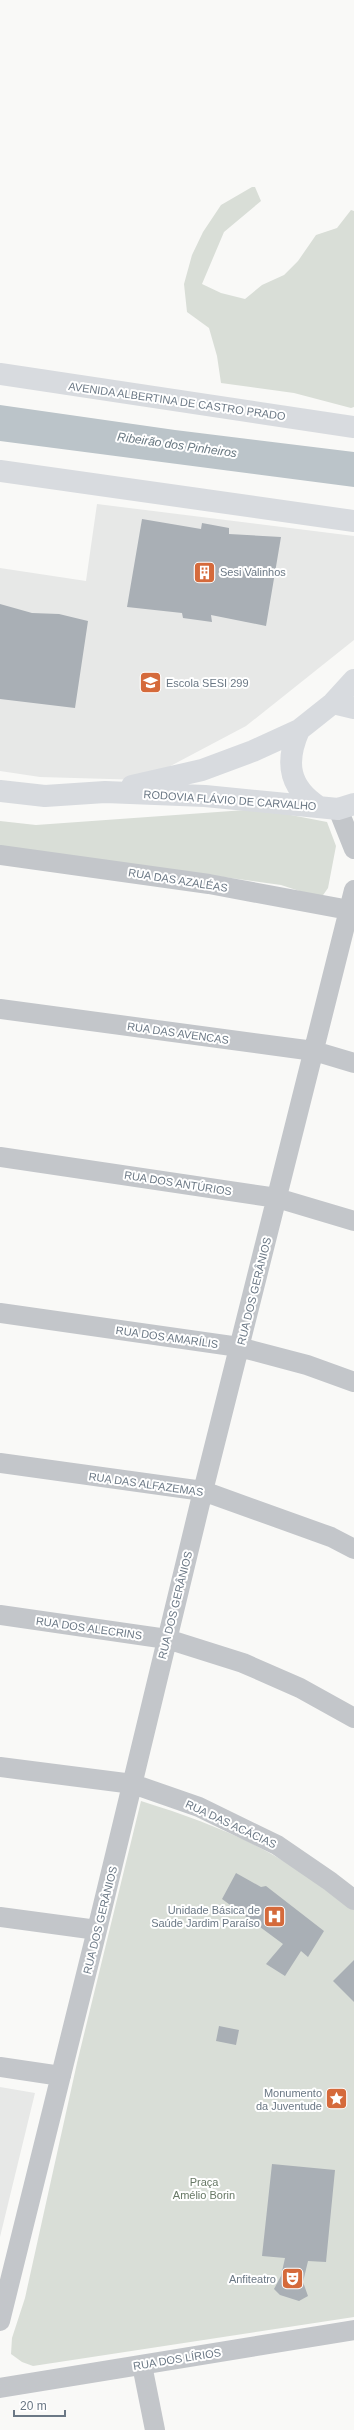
<svg xmlns="http://www.w3.org/2000/svg" width="354" height="2430" viewBox="0 0 354 2430" font-family="Arial,sans-serif">
	<rect width="100%" height="100%" fill="#f9f9f7"/>
	<path fill="#e7e8e7" d="M97,504L354,536V640L246,726L144,780L40,777L0,771V568L86,581Z
		M0,2087L35,2093L0,2237Z"/>
	<path fill="#d9ded7" d="M252,187H255L261,201L224,232L202,284L221,293L245,299L262,285L284,275L298,261L316,235L337,228L351,210L354,211V407L351,408L294,393L221,383L217,356L209,328L187,312L184,284L192,255L203,232L221,205Z
		M260,809L327,822L336,846L328,888L321,898L281,885L0,846V821L36,825Z
		M141,1801C205,1821 259,1842 315,1881C328,1890 342,1899 354,1910V2317L33,2366L22,2362L11,2354L12,2338L25,2298L77,2063Z"/>
	<path fill="#bbc4c9" d="M0,405L175,430L354,452V487L0,441Z"/>
	<path fill="#a9afb5" d="M142,519L201,529L202,523L229,528V534L281,537L266,626L211,615L212,622L183,618L182,613L127,607Z
		M0,604L32,613L59,614L88,621L75,708L0,699Z
		M236,1873L261,1887L266,1886L324,1931L308,1957L301,1951L285,1976L266,1964L283,1944L222,1899Z
		M354,1960V2002L333,1981Z
		M219,2026L239,2030L236,2045L216,2041Z
		M272,2164L335,2170L326,2262L308,2261L303,2282L308,2296L299,2301L280,2295L274,2289L281,2276L285,2258L262,2256Z"/>
	<g fill="none" stroke-linecap="round" stroke-linejoin="round">
		<path stroke="#c3c6ca" stroke-width="20" d="M338,809L354,849
			M0,855L209,884L354,911
			M0,1009L314,1051L354,1063
			M0,1157L277,1198L354,1221
			M0,1313L239,1347L307,1365L354,1382
			M0,1463L203,1491L331,1537L354,1549
			M0,1615L167,1639L243,1663L300,1688L354,1718
			M0,1767L133,1784L199,1807L277,1845L331,1882L354,1900
			M0,1917L97,1930
			M0,2067L61,2076
			M0,2321L97,1930L203,1491L354,890
			M142,2365L155,2430
			M0,2388L354,2330"/>
		<path stroke="#d8dbdf" stroke-width="22" d="M0,374L354,427
			M0,471L354,521"/>
		<path stroke="#d8dbdf" stroke-width="22" d="M333,703L354,708
			M299,730C285,762 288,787 319,807
			M132,786L202,770L253,751L299,730L333,703L354,680
			M0,791L45,796L105,792L205,796L338,809L354,804"/>
	</g>
	<defs>
		<symbol id="building-square" viewBox="-11 -11 22 22"><rect x="-9" y="-9" width="18" height="18" rx="4" fill="#d56a3b" stroke="#fff"/><path d="M-4-6H4V6H1V3H-1V6H-4ZM-2.5-4.3h1.7v1.8h-1.7ZM.8-4.3h1.7v1.8H.8ZM-2.5-1h1.7V.8h-1.7ZM.8-1h1.7V.8H.8Z" fill="#fff"/></symbol>
		<symbol id="school-square" viewBox="-11 -11 22 22"><rect x="-9" y="-9" width="18" height="18" rx="4" fill="#d56a3b" stroke="#fff"/><path d="M0-5L7-2L0 1L-7-2ZM-4 1L0 2.5L4 1V4Q0 6-4 4Z" fill="#fff"/></symbol>
		<symbol id="hospital-square" viewBox="-11 -11 22 22"><rect x="-9" y="-9" width="18" height="18" rx="4" fill="#d56a3b" stroke="#fff"/><path d="M-5-5h3v3.5h4V-5h3V5h-3V1.5h-4V5h-3Z" fill="#fff"/></symbol>
		<symbol id="sight-square" viewBox="-11 -11 22 22"><rect x="-9" y="-9" width="18" height="18" rx="4" fill="#d56a3b" stroke="#fff"/><path d="M0-6L1.8-2.2L6-1.7L2.9 1.2L3.7 5.4L0 3.3L-3.7 5.4L-2.9 1.2L-6-1.7L-1.8-2.2Z" fill="#fff"/></symbol>
		<symbol id="theatre-square" viewBox="-11 -11 22 22"><rect x="-9" y="-9" width="18" height="18" rx="4" fill="#d56a3b" stroke="#fff"/><path d="M-5-5.5Q0-4 5-5.5V0Q5 5 0 6Q-5 5-5 0ZM-3.3-2.5H-1v1.5H-3.3ZM1-2.5H3.3v1.5H1ZM-2.8 1Q0 5.5 2.8 1Z" fill="#fff"/></symbol>
	</defs>
	<g fill-rule="evenodd">
		<use href="#building-square" x="192" y="560" width="25" height="25"/>
		<use href="#school-square" x="138" y="670" width="25" height="25"/>
		<use href="#hospital-square" x="262" y="1904" width="25" height="25"/>
		<use href="#sight-square" x="324" y="2086" width="25" height="25"/>
		<use href="#theatre-square" x="280" y="2266" width="25" height="25"/>
	</g>
	<g text-anchor="middle" stroke-width="4" stroke-linejoin="round" paint-order="stroke">
		<g font-size="11" fill="#6b7885" stroke="#fff">
			<text transform="translate(177 401) rotate(8)" y="4">AVENIDA ALBERTINA DE CASTRO PRADO</text>
			<text transform="translate(230 800) rotate(4)" y="4">RODOVIA FLÁVIO DE CARVALHO</text>
			<text transform="translate(178 880) rotate(9)" y="4">RUA DAS AZALÉAS</text>
			<text transform="translate(178 1033) rotate(8)" y="4">RUA DAS AVENCAS</text>
			<text transform="translate(178 1183) rotate(9)" y="4">RUA DOS ANTÚRIOS</text>
			<text transform="translate(254 1291) rotate(-76)" y="4">RUA DOS GERÂNIOS</text>
			<text transform="translate(167 1337) rotate(8)" y="4">RUA DOS AMARÍLIS</text>
			<text transform="translate(146 1484) rotate(8)" y="4">RUA DAS ALFAZEMAS</text>
			<text transform="translate(175 1605) rotate(-76)" y="4">RUA DOS GERÂNIOS</text>
			<text transform="translate(89 1628) rotate(8)" y="4">RUA DOS ALECRINS</text>
			<text transform="translate(231 1824) rotate(25)" y="4">RUA DAS ACÁCIAS</text>
			<text transform="translate(100 1920) rotate(-76)" y="4">RUA DOS GERÂNIOS</text>
			<text transform="translate(177 2359) rotate(-9)" y="4">RUA DOS LÍRIOS</text>
		</g>
		<g font-size="11" fill="#6b7885" stroke="#fff" text-anchor="end">
			<text x="220" y="576" text-anchor="start">Sesi Valinhos</text>
			<text x="166" y="687" text-anchor="start">Escola SESI 299</text>
			<text x="260" y="1914">Unidade Básica de<tspan x="260" dy="13">Saúde Jardim Paraíso</tspan></text>
			<text x="322" y="2097">Monumento<tspan x="322" dy="13">da Juventude</tspan></text>
			<text x="276" y="2283">Anfiteatro</text>
		</g>
		<g font-size="11" fill="#677865" stroke="#fff">
			<text x="204" y="2186">Praça<tspan x="204" dy="13">Amélio Borin</tspan></text>
		</g>
		<g font-size="12" font-style="italic" fill="#677780" stroke="#fff">
			<text transform="translate(177 445) rotate(8)" y="4">Ribeirão dos Pinheiros</text>
		</g>
	</g>
	<path d="M14 2410v6h51v-6" fill="none" stroke="#6b7885" stroke-width="2"/>
	<text x="20" y="2410" font-size="12" fill="#6b7885" stroke="#ffffff" stroke-width="3" paint-order="stroke">20 m</text>
</svg>
